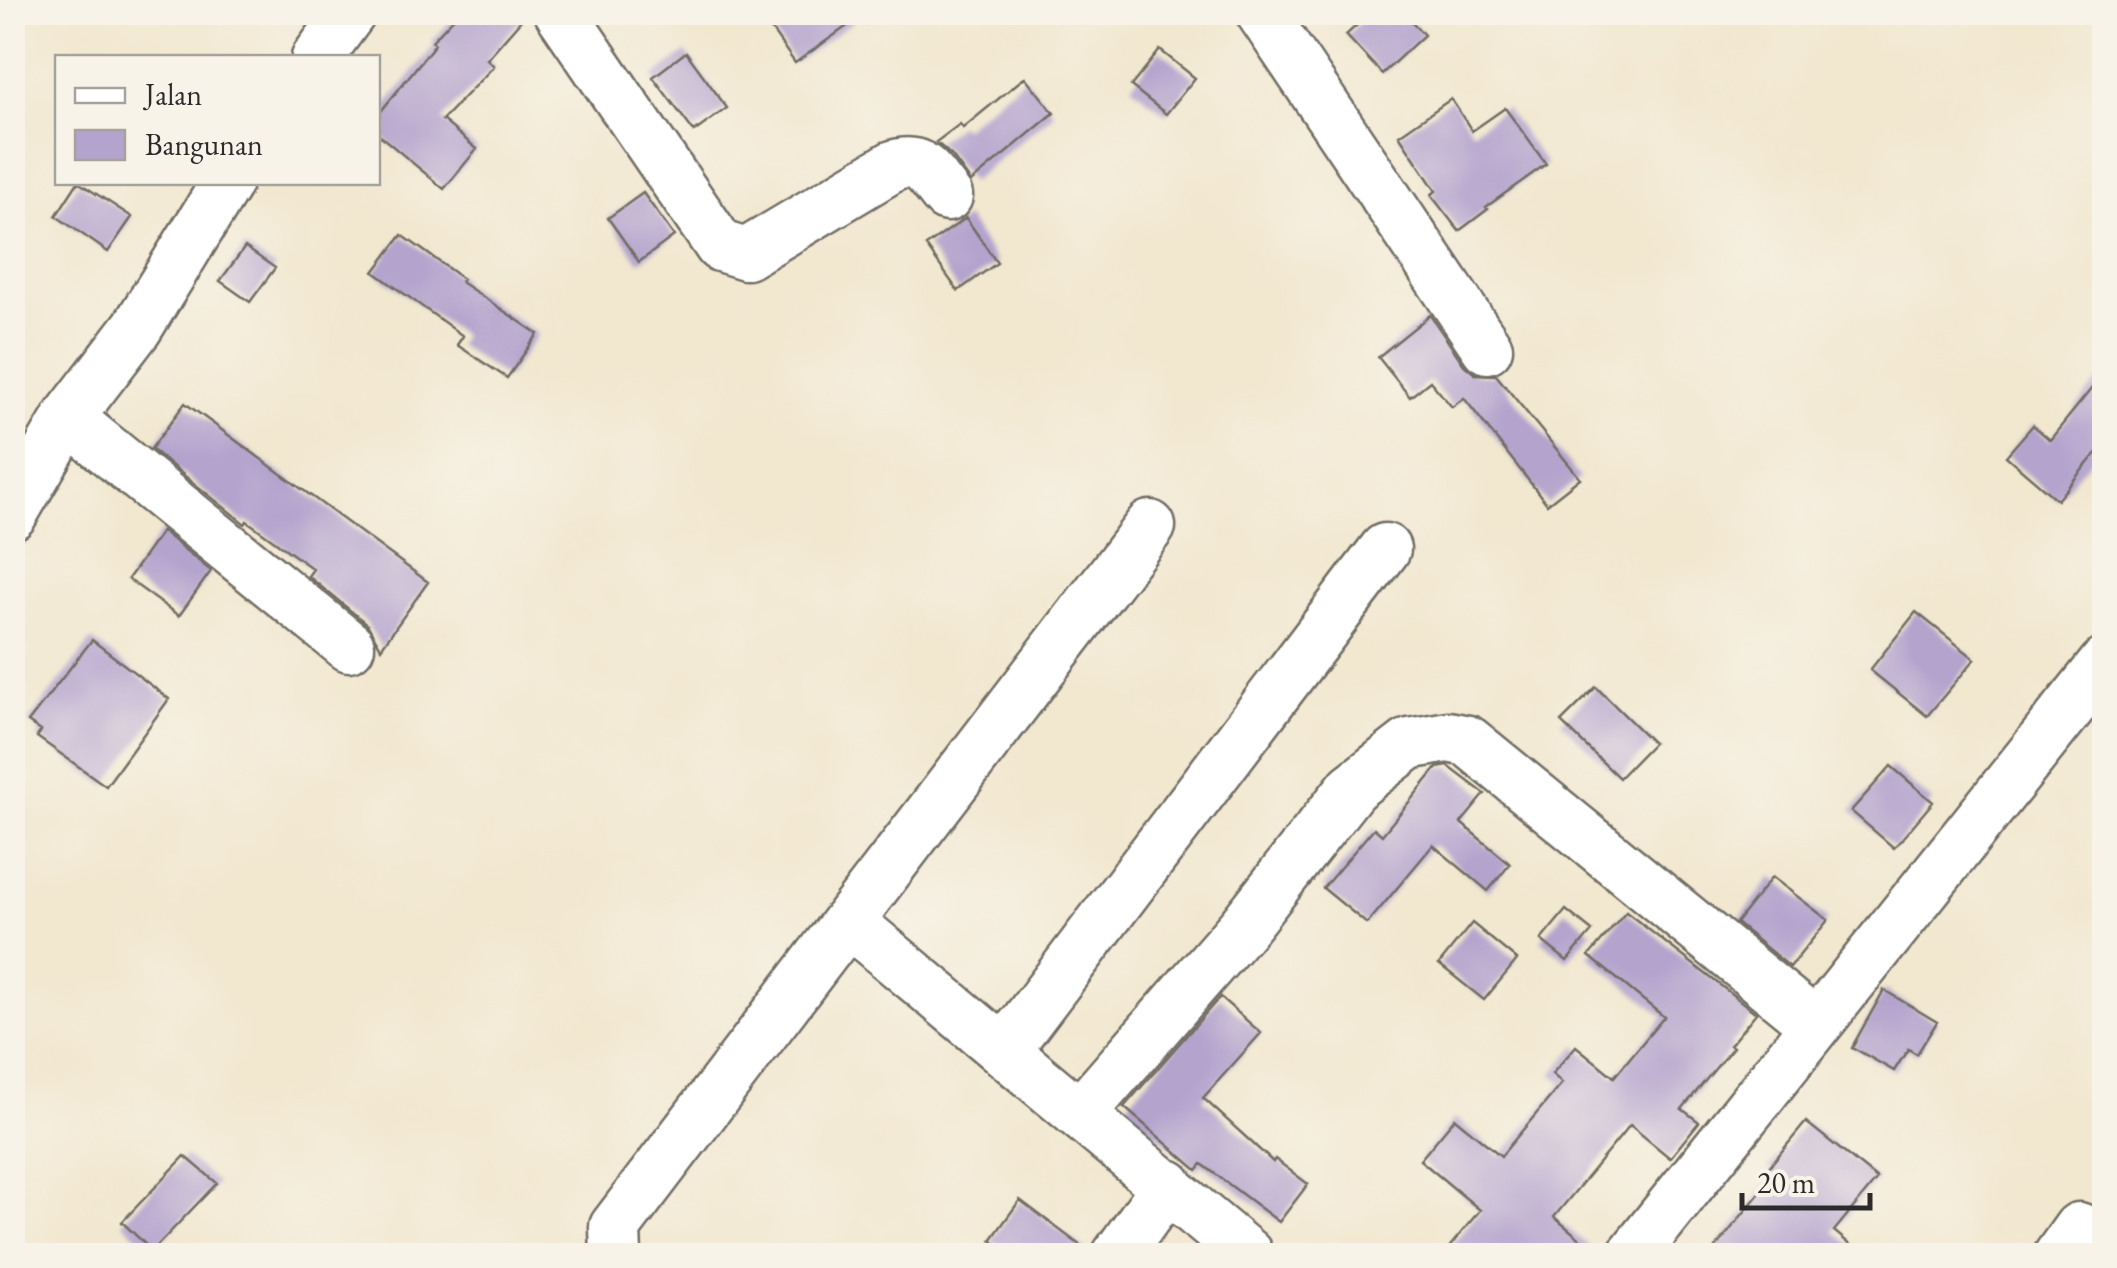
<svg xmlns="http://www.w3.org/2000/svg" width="2117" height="1268" viewBox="0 0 2117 1268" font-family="'EB Garamond',serif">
	<rect width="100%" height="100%" fill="#f7f3e8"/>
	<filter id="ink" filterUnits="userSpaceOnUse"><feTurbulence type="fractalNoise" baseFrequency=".01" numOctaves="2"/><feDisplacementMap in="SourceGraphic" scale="20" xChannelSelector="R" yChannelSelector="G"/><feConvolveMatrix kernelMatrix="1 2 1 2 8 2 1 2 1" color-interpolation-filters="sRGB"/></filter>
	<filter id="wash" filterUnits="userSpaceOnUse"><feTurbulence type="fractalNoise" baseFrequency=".0048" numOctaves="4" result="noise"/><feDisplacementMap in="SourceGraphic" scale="40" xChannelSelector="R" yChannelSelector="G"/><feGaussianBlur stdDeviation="2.25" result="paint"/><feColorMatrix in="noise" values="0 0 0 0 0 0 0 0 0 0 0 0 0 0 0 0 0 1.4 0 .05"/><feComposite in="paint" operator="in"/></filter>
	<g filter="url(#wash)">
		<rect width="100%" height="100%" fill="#f2e7cf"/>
		<g id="blocks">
			<path fill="#b4a3cd" d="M459,12H528L487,59L494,66L442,120L477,149L444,189L378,134V115L435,44L432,41Z
				M786,12H867L795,63L768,25Z
				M1371,12H1403L1424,35L1382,74L1346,35Z
				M1160,50L1195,78L1166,114L1131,86Z
				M686,52L727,108L694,132L653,77Z
				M1025,77L1054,113L971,182L952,156L936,142L960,124L963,128Z
				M1451,99L1472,131L1505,108L1546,164L1486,207L1488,209L1459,231L1431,195L1436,191L1399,135Z
				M78,182L132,217L108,252L56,216Z
				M643,193L674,236L639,262L608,218Z
				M966,218L997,263L958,291L926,246Z
				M402,235L463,279L461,282L538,334L507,378L457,345L463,336L374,272Z
				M245,247L275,268L250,302L220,281Z
				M1430,315L1464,365L1475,374L1496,375L1580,478L1547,504L1464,398L1452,407L1430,381L1410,397L1378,357Z
				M2104,373V444L2057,500L2006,456L2033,425L2050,440Z
				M185,403L428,582L381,648L367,624L308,576L313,569L247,521L245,524L151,449Z
				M162,531L211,571L179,616L128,579Z
				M1916,612L1975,659L1927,716L1870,670Z
				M92,640L169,699L106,786L37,737L41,731L28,722Z
				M1596,687L1653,743L1619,778L1561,722Z
				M1448,766L1485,794L1461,823L1510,864L1488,891L1433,845L1367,924L1323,888L1374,828L1382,835L1437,768Z
				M1891,766L1933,802L1894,848L1851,811Z
				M1772,877L1828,920L1790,967L1736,923Z
				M1566,910L1592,931L1567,961L1541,940Z
				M1626,912L1756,1013L1730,1045L1733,1047L1682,1109L1699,1122L1670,1158L1630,1125L1554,1217L1601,1256H1442L1480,1210L1420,1160L1455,1118L1501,1156L1562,1083L1552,1074L1576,1046L1614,1077L1664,1017L1589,956Z
				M1472,923L1517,960L1484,1000L1439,964Z
				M1884,990L1937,1022L1917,1054L1908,1049L1894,1071L1852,1047Z
				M1220,997L1261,1033L1203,1098L1273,1162L1275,1159L1308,1184L1279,1222L1202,1164L1197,1170L1124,1107Z
				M1806,1122L1877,1179L1834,1231L1864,1256H1709L1775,1174L1768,1168Z
				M185,1156L217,1183L152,1251L122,1222Z
				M1020,1200L1089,1252V1256H1011L991,1240Z"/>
		</g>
	</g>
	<g filter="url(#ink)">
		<use href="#blocks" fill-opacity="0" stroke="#716d64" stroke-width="2.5"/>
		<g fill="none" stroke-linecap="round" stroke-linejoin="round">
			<defs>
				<path id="minor" d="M560,12L720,246L746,254L893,166C923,156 929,175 947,196
					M1261,12L1487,348
					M317,58L351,12
					M68,418L349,646
					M12,514L68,418L137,328L227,182
					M1150,526L848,921L1247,1254
					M1004,1051L1385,549
					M1080,1114L1243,927L1352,788L1409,744L1448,737L1468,741L1816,1025
					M616,1256L615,1227L848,921
					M1117,1256L1168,1185
					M1632,1256L2104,664
					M2059,1256L2079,1228"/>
			</defs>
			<use href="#minor" stroke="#716d64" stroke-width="55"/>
			<use href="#minor" stroke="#fff" stroke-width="50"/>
		</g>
	</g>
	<rect width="2117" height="1268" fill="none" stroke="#f7f3e8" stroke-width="50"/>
	<rect x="55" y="55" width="325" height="130" fill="#f7f3e8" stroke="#a5a39c" stroke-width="2.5"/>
	<rect x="75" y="88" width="50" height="15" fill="#ffffff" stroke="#a5a39c" stroke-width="2.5"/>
	<text x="145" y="105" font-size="30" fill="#2b2b2b">Jalan</text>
	<rect x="75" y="130" width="50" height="30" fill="#b4a3cd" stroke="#a5a39c" stroke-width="2.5"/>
	<text x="145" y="155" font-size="30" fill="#2b2b2b">Bangunan</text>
	<path d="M1742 1193v15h128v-15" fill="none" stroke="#2b2b2b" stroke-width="5"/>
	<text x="1757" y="1193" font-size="30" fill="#2b2b2b" stroke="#f7f3e8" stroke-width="8" paint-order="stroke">20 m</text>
</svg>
